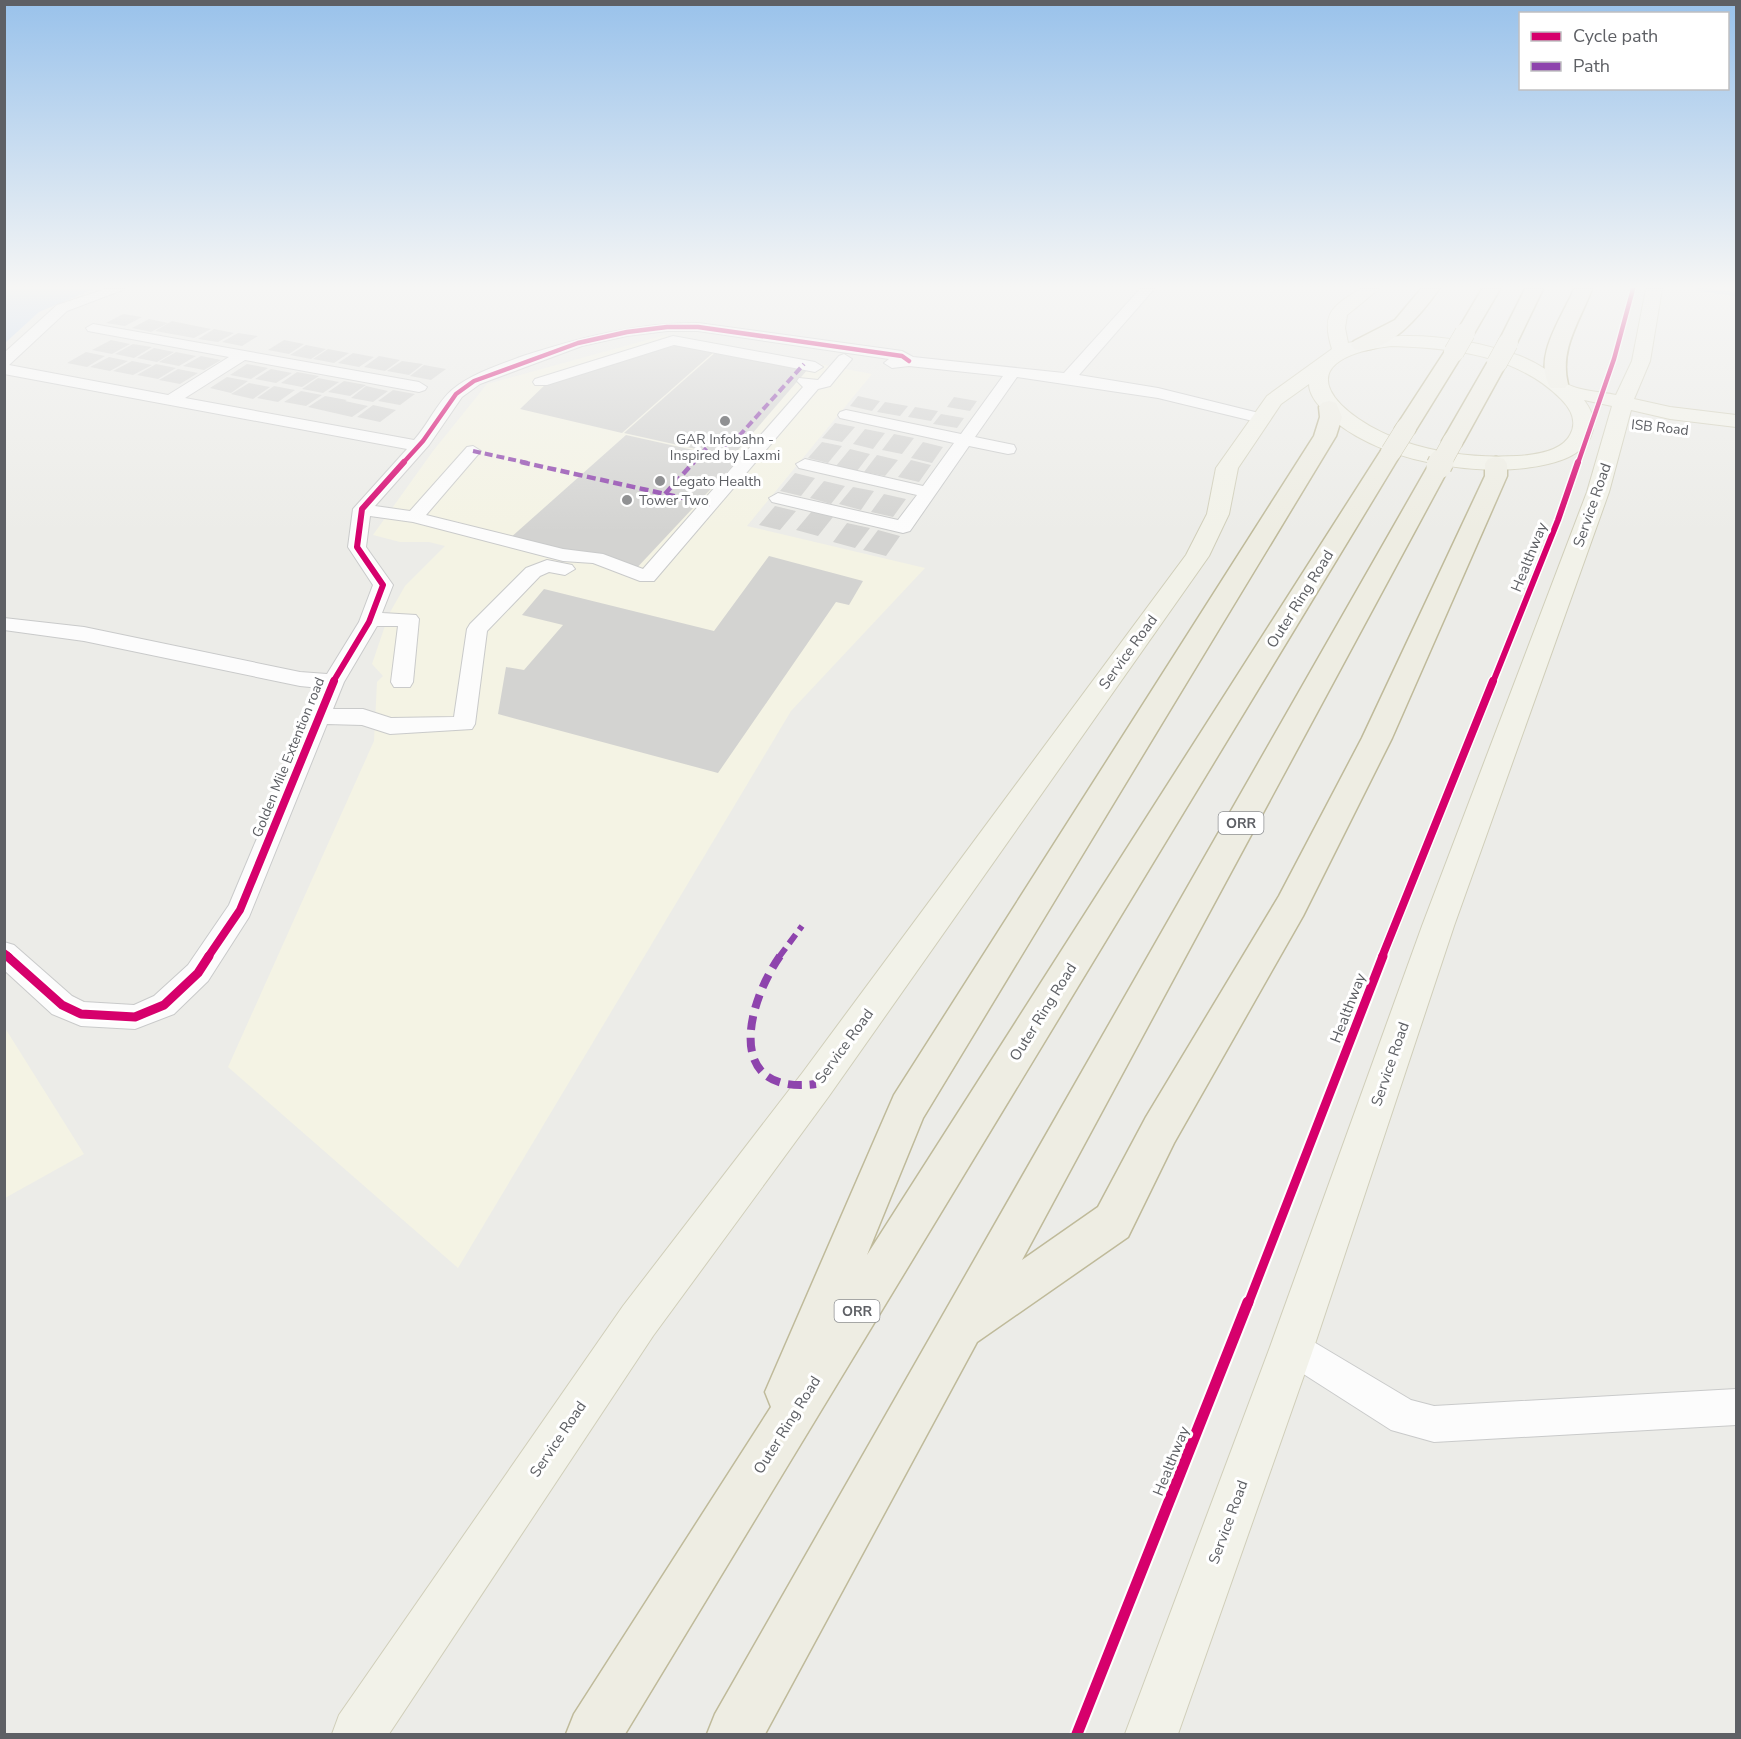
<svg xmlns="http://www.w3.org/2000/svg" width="1741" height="1739" viewBox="0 0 1741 1739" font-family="'Nunito Sans',sans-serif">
	<rect width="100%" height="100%" fill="#ecece8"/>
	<path fill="#f4f3e4" d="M665,335L872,374L747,526L925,568L791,711L458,1268L228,1067L374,741L377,682L383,676L372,664L389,614L405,586L445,546L429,542H400L373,535L433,451L487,384Z
		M5,1028L84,1154L5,1198H4Z"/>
	<path fill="#c3d6f0" d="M5,289H94L39,312L5,343Z"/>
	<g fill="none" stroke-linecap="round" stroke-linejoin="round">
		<path stroke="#c3d6f0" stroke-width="4" d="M1698,289L1736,294"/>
	</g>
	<path fill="#d3d3d1" d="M123,314L142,317L125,326L106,323Z
		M149,319L168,323L151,332L132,328Z
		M172,321L191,325L211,329L194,338L155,331Z
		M214,329L234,333L218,342L198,339Z
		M238,333L258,336L242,346L222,342Z
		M111,340L130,344L112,354L92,350Z
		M284,340L304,344L289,354L268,350Z
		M133,344L152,347L134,358L115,354Z
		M682,344L715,351L622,433L520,409L548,382L567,374Z
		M306,345L326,349L311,359L290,355Z
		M154,348L174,352L157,362L137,358Z
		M328,349L349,353L334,363L313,359Z
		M717,351L808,369L732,457L624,433Z
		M86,352L105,356L87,367L67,363Z
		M176,352L196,356L179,366L159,362Z
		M353,353L374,357L359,367L338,363Z
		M201,356L221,360L204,370L183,366Z
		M379,356L400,360L385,371L364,367Z
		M109,357L128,361L110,371L90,367Z
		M132,361L152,365L133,375L113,371Z
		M402,361L423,364L409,375L387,371Z
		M156,364L176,368L158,379L137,375Z
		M247,364L268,368L251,379L230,375Z
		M424,365L446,369L431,380L410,376Z
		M178,369L198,373L180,384L159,380Z
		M271,369L292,373L276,383L255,379Z
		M297,372L319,376L302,387L281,383Z
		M227,377L248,381L231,393L210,388Z
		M318,378L339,382L323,393L302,389Z
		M344,381L366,385L350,396L328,392Z
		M249,383L270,387L253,399L231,394Z
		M274,386L295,390L278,402L257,398Z
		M366,386L388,391L373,402L351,398Z
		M393,390L415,394L400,405L378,401Z
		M301,391L322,395L306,406L284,402Z
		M325,396L347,400L345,401L368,406L352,417L308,407Z
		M858,396L880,401L872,411L850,406Z
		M954,397L977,401L970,411L947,407Z
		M885,402L908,406L900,416L877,412Z
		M373,405L396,410L380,422L357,417Z
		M915,407L938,411L931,421L908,417Z
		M941,414L964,418L957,428L933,424Z
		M835,423L855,427L842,442L822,438Z
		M865,429L885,433L873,449L853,444Z
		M894,434L914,438L902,454L882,450Z
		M626,435L738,460L633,572L509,539Z
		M822,442L842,446L828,463L808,458Z
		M923,442L943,447L932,463L911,458Z
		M850,449L870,454L857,471L836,466Z
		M877,455L898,460L885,476L864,472Z
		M911,460L931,465L919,482L898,477Z
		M795,473L815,478L801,496L780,491Z
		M824,481L845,486L831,504L810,498Z
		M853,487L874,491L861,510L839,504Z
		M884,494L906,499L893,517L871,512Z
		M775,506L796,511L780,530L759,525Z
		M812,511L833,517L818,536L796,530Z
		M847,523L870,528L855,548L833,542Z
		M878,530L900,536L886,556L863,550Z
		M769,556L863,581L849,605L836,602L718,773L498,714L506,667L524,670L563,625L522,615L544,589L714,631Z"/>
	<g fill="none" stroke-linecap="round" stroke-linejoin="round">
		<defs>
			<path id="minor" d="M106,289H125L67,311L9,365L168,395L229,357L88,331L86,328L93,324L419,382L427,387L425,390L419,392L245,360L185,398L414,440C428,425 437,402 453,389C473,373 499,365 523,356C581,337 637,323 698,323L902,351L913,357L1064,373L1140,289H1154L1079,375L1158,388L1267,415L1269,418L1261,423L1158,398L1017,377L975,437L1014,445L1016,449L1014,453L1008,454L969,446L910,531L903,533L772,502L769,498L778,493L898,520L917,495L799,468L796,464L805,459L923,486L954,443L840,418L838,415L840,412L846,410L961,434L1003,376L909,366L892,368L884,363L889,359L698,331H667L627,336L582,346L480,384L462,397L429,445L375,506L410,511L467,447L473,446L481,451L426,515L563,549L603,554L643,569L803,387L797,381L799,378L818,380L839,356L844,354L852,359L830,386L818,389L654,581H640L593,563L563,561L413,522L370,516L366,547L393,585L382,613L416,615L419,619L413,682L410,687H394L391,682L398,626H377L344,682L333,709H363L391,718L454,717L467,629L470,624L526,568L547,560L572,565L575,569L565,575L549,572L540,576L487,631L475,724L472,729L390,734L362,725L327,724L249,917L208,981L174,1014L135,1029L81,1026L52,1014L4,970V942L14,945L72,996L84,1002L134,1005L154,996L188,965L229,905L320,688L300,686L84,641L4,630V618L84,627L300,672L327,674L359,622L373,585L348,547L353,509L407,449L4,374V353L57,305Z
				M673,336L815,362L823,367L815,372L674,345L547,385H535L533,382L535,379Z
				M1292,1329L1411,1400L1434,1406L1736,1389V1425L1434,1442L1391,1430L1280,1359L1274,1347L1280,1335Z"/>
			<path id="major" d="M1360,289H1379L1347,315L1345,328L1348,343C1404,329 1467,337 1520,356C1538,363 1552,373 1567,384C1579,391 1602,392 1616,395L1632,361L1646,289H1662L1650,361L1634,399L1670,407L1736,415V427L1670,419L1631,410L1609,492L1454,926L1314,1347L1178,1734H1125L1270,1347L1422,926L1587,492L1612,406L1584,400C1593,412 1597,424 1590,438C1581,454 1564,460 1548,464C1483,480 1371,462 1324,411C1317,404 1309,394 1309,384L1281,404L1238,468L1229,514L1209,556L829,1096L653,1336L389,1734H332L339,1715L623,1306L803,1072L1186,555L1207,514L1216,468L1267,396L1332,349C1321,314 1331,307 1360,289ZM1391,346C1451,348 1516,354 1561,399C1570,408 1578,421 1570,435C1561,452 1534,455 1517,456C1479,458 1441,454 1405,442C1337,418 1279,360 1391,346Z"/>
			<path id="highway" d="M1421,289H1439C1423,312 1387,357 1354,349L1351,345L1354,341L1395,320Z
				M1482,289H1500L1472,337H1458L1456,333Z
				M1525,289H1543L1515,347H1501L1498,343Z
				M1574,289H1592C1580,321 1559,349 1568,384L1565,388H1551C1531,359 1563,316 1574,289Z
				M1454,346L1464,352L1417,428L1414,433H1398L1395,428L1447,348Z
				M1497,357L1507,363L1464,441L1461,446H1445L1442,441L1487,363Z
				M1329,401L1336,403L1342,417L1336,436L923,1118L867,1255L1380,452L1383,447H1399L1402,452L625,1734H566L574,1714L771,1407L765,1392L894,1095L1314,436L1320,417L1319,407L1322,403Z
				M1496,457L1504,459L1507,464V476L1392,738L1303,916L1174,1143L1128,1237L977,1342L765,1734H707L715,1714L1428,466L1431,461H1447L1450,466L1022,1260L1098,1207L1146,1117L1279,896L1362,738L1485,476V464L1488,459Z"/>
		</defs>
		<use href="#minor" stroke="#c9caca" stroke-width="2"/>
		<use href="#major" stroke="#d0ceb9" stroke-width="2"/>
		<use href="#highway" stroke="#bfba9a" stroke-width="3"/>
		<use href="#minor" fill="#fcfcfc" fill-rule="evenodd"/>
		<use href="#major" fill="#f2f2e9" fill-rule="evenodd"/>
		<use href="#highway" fill="#eeede3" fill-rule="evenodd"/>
		<defs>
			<path id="highway-bridge-far1" d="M1454,352L1465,333
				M1497,363L1508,343
				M1391,452L1406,428
				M1441,463L1453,441"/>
			<path id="highway-bridge" d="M1439,466L1441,462"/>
		</defs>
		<use href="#highway-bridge-far1" stroke="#bfba9a" stroke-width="21" stroke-linecap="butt"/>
		<use href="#highway-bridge" stroke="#bfba9a" stroke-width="27" stroke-linecap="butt"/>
		<use href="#highway-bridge-far1" stroke="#eeede3" stroke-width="20"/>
		<use href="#highway-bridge" stroke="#eeede3" stroke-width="25"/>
		<path stroke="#8e44ad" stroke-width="4" stroke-dasharray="8 4" stroke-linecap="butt" d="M473,451L528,463
			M693,463L712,442L730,446L804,364"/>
		<path stroke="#8e44ad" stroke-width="4.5" stroke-dasharray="9 4.5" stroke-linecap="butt" d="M521,462L710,504
			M665,494L694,462"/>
		<path stroke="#8e44ad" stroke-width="6" stroke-dasharray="11 6" stroke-linecap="butt" d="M779,957L802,926"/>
		<path stroke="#8e44ad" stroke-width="8" stroke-dasharray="14 8" stroke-linecap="butt" d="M780,956C746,1005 724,1096 816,1084"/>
		<defs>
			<path id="cycleway-far4" d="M403,463L423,441L456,394L474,381L578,343L627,332L667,327H698L902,356L909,361
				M1578,463L1614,359L1633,289"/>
			<path id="cycleway-far3" d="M333,682L369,622L383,585L357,547L362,509L404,462
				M1493,682L1558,520L1578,462"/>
			<path id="cycleway-far2" d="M4,953L9,957
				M208,957L240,910L334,681
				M1382,957L1493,681"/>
			<path id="cycleway-far1" d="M7,956L62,1005L81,1014L135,1017L164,1005L198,973L209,956
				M1248,1304L1383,956"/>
			<path id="cycleway" d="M1077,1734L1248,1302"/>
		</defs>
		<use href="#cycleway-far4" stroke="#fff" stroke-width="7"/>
		<use href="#cycleway-far3" stroke="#fff" stroke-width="9"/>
		<use href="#cycleway-far2" stroke="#fff" stroke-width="11"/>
		<use href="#cycleway-far1" stroke="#fff" stroke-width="13"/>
		<use href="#cycleway" stroke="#fff" stroke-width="15"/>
		<use href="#cycleway-far4" stroke="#d6006c" stroke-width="4.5"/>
		<use href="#cycleway-far3" stroke="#d6006c" stroke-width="6"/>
		<use href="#cycleway-far2" stroke="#d6006c" stroke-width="8"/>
		<use href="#cycleway-far1" stroke="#d6006c" stroke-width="9"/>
		<use href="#cycleway" stroke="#d6006c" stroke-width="11"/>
	</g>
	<linearGradient id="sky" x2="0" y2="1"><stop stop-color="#99c2eb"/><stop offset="0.54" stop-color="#f6f6f5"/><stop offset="1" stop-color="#f6f6f5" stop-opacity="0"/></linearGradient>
	<rect width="1741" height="532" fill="url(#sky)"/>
	<g fill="#909193" stroke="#fff" stroke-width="2">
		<circle cx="725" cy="421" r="6"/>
		<circle cx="660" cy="481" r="6"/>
		<circle cx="627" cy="500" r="6"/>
	</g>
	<g text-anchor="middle" stroke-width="6" stroke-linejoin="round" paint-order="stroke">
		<g font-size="14" fill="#5e6065" stroke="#fff">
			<text transform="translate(1660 427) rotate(6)" y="5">ISB Road</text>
			<text transform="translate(288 757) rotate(-68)" y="5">Golden Mile Extention road</text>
		</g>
		<g font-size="14" fill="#5e6065" stroke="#fff" text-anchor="start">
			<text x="725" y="444" text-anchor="middle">GAR Infobahn -<tspan x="725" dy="16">Inspired by Laxmi</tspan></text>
			<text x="672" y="486">Legato Health</text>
			<text x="639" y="505">Tower Two</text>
		</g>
		<g fill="#fff" stroke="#8e9093" stroke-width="1.5">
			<rect x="1218.5" y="812" width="45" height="22" rx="4.5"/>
			<rect x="834.5" y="1300" width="45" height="22" rx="4.5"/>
		</g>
		<g font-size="14" font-weight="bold" fill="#5e6065">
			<text x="1241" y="828">ORR</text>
			<text x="857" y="1316">ORR</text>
		</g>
		<g font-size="15" fill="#5e6065" stroke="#fff">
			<text transform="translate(1592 505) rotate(-71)" y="5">Service Road</text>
			<text transform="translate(1529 557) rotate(-68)" y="5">Healthway</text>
			<text transform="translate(1300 599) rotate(-58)" y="5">Outer Ring Road</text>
			<text transform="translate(1128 652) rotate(-54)" y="5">Service Road</text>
			<text transform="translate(1348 1008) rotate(-69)" y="5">Healthway</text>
			<text transform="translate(1043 1012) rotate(-58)" y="5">Outer Ring Road</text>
			<text transform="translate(844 1046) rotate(-54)" y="5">Service Road</text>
			<text transform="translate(1390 1064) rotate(-71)" y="5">Service Road</text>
			<text transform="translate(787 1425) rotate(-58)" y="5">Outer Ring Road</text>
			<text transform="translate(558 1439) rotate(-56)" y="5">Service Road</text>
			<text transform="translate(1171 1461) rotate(-68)" y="5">Healthway</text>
			<text transform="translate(1228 1522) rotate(-70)" y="5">Service Road</text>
		</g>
	</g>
	<rect width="1741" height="1739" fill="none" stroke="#5e6065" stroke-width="12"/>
	<rect x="1519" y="12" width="210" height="78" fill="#ffffff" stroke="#bfbfc1" stroke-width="1.5"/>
	<rect x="1531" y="32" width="30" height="9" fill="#d6006c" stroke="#bfbfc1" stroke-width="1.5"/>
	<text x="1573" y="42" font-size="18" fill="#5e6065">Cycle path</text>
	<rect x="1531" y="62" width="30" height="9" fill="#8e44ad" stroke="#bfbfc1" stroke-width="1.5"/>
	<text x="1573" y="72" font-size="18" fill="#5e6065">Path</text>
</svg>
